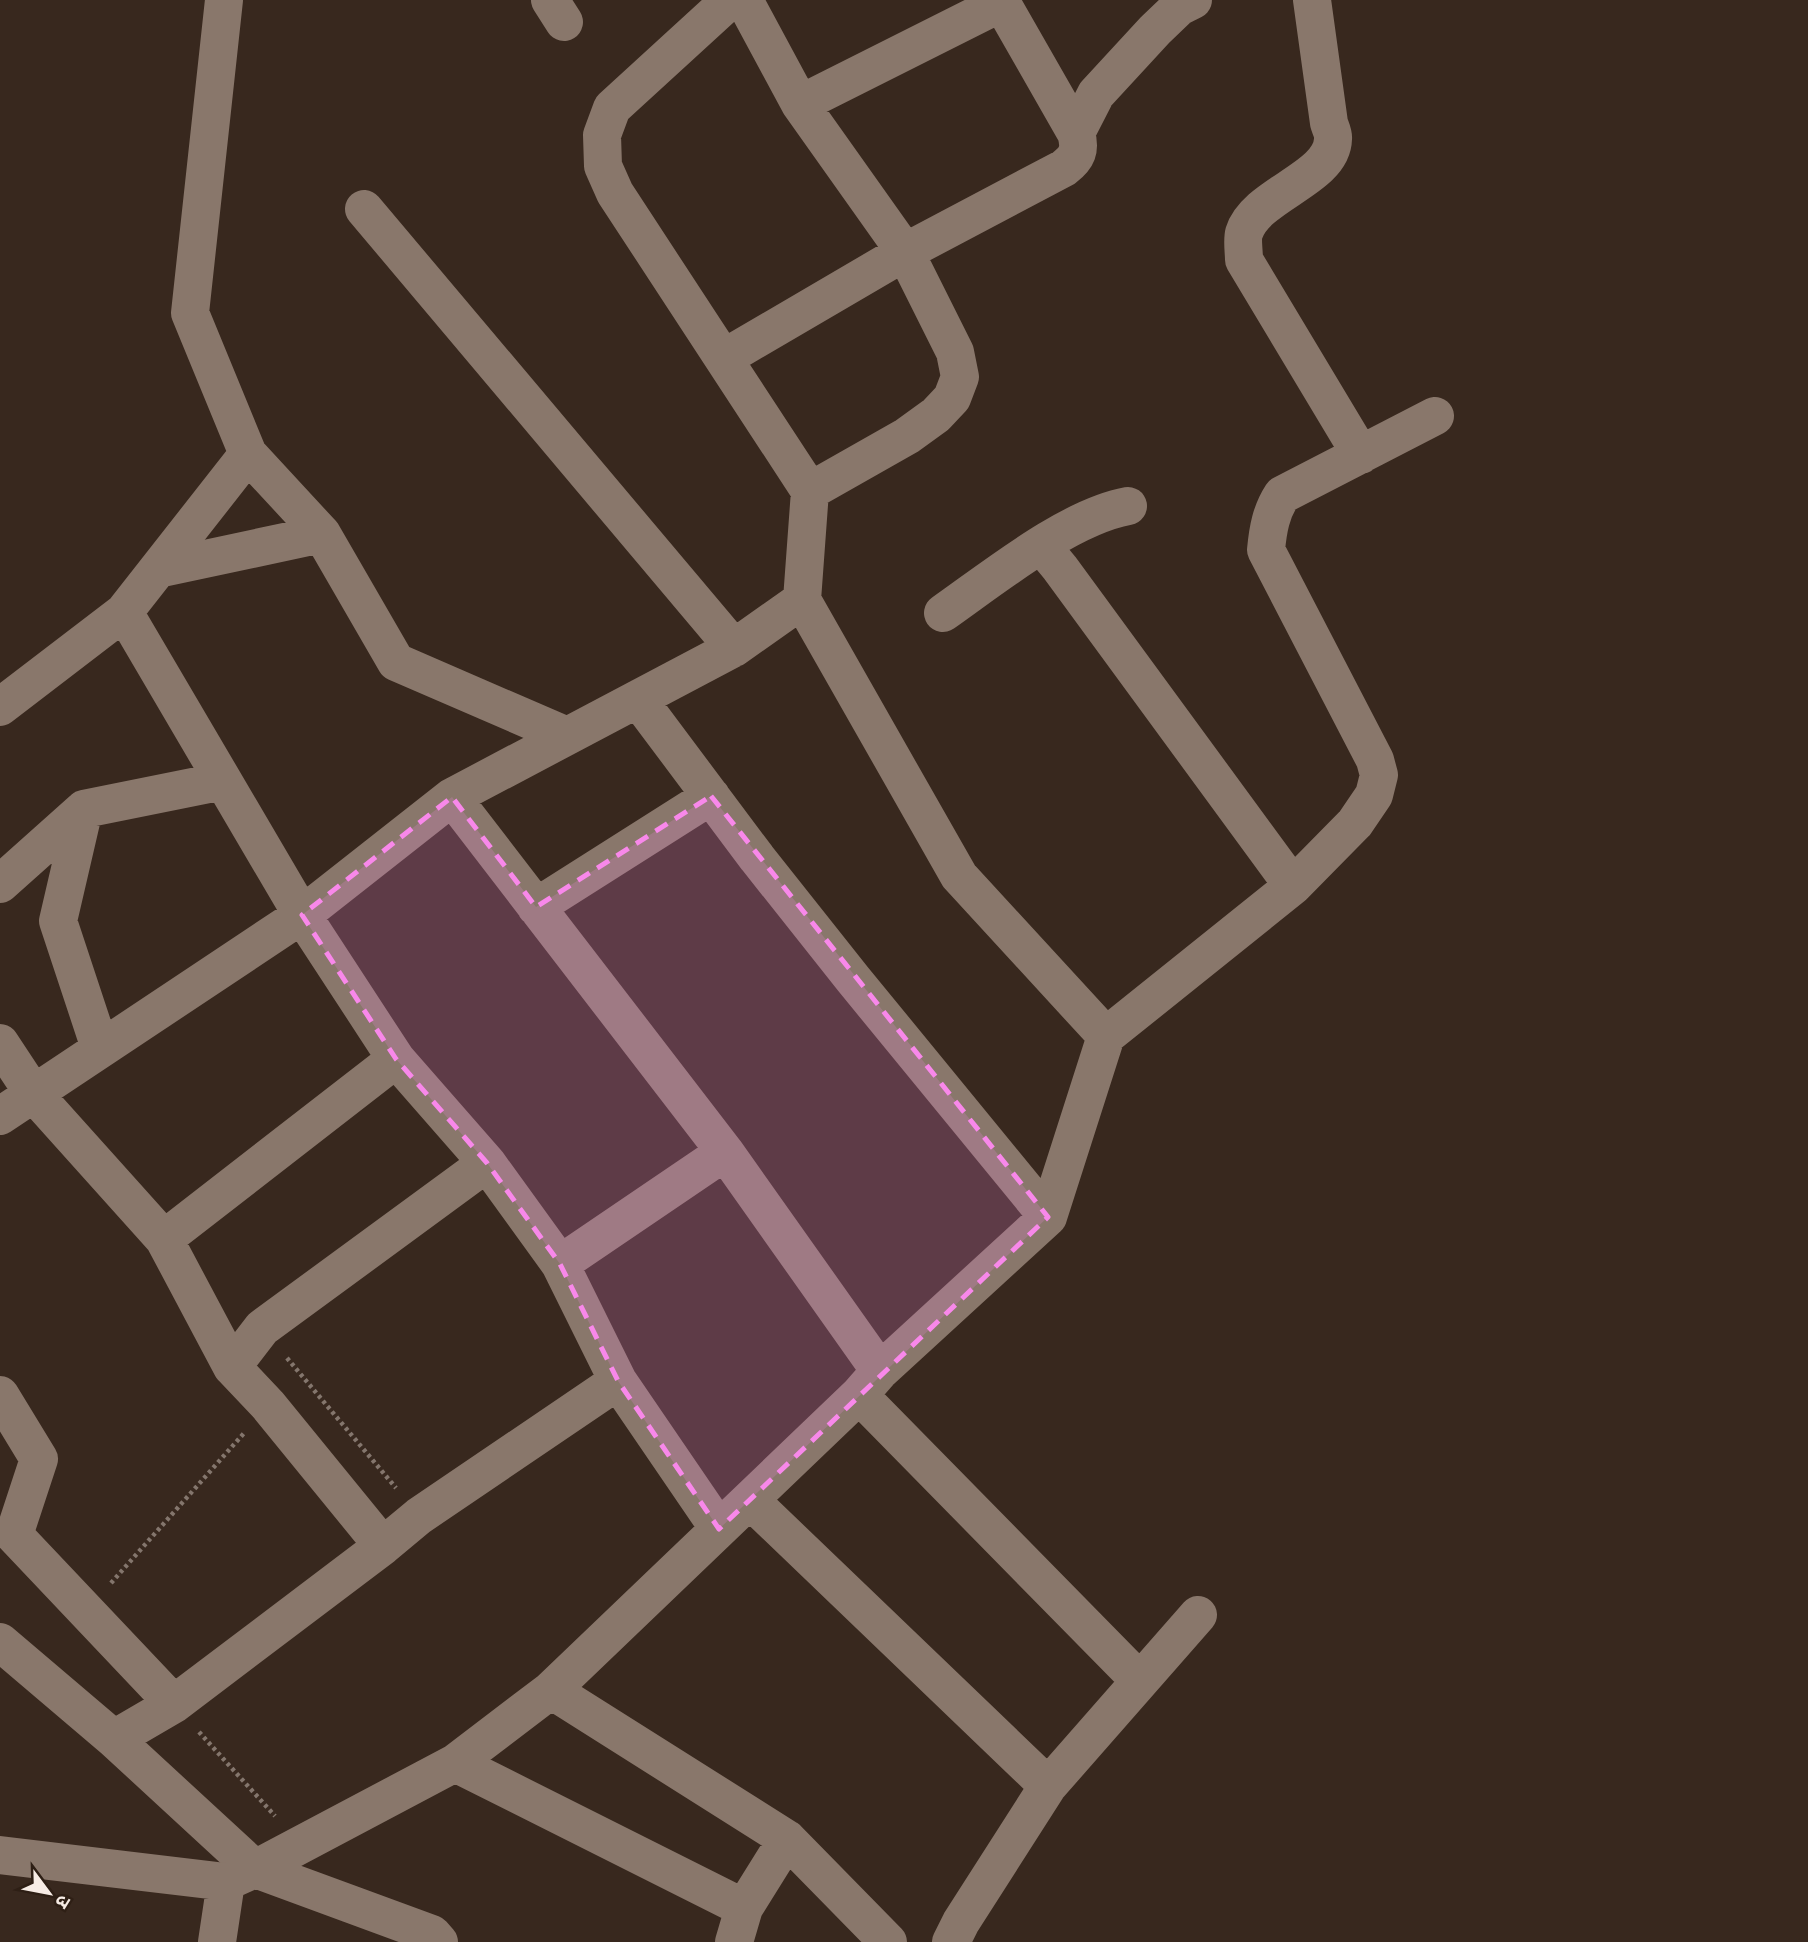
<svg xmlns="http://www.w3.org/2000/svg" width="1808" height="1942" viewBox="0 0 1808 1942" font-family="'Nunito Sans','Noto Sans Devanagari',sans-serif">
	<rect width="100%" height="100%" fill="#38281e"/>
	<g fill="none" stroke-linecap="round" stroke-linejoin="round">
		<path stroke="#84766d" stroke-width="4.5" stroke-dasharray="3.5 3.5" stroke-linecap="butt" d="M287,1358L396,1488
			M111,1583L245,1432
			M199,1732L275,1816"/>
		<path stroke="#89776b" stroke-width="38" d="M550,0L564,22
			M730,0L612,108L602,135L603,166L615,193L810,491
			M1312,0L1329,123C1330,127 1334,134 1333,139C1332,179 1256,194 1244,233C1242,240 1244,252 1244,260L1361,455
			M800,104L1001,3
			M1076,133L1096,94L1155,30L1179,7L1193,0
			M364,209L734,648
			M724,358L905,252L1064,168C1077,158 1081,150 1076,133L1000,0
			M248,454L322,534
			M1041,545L1060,568L1293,886
			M158,569L322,534L396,662L567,736
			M802,600L959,876L1106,1036
			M124,612L302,915L396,1059L487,1163L560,1264L618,1381L719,1529
			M943,613C993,578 1068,517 1128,506
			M638,699L757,858L853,979L1048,1217
			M0,707L124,612L248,454L190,313L224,0
			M452,797L725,1152
			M84,809L58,921L100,1048
			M0,884L84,809L223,781
			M536,907L711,796
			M0,1043L33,1093L164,1239L232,1367L268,1405L383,1546
			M0,1116L302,915L452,797L734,648L802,600L810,491L907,436L936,415L952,398L960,377L955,352L905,252L800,104L744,0
			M164,1239L396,1059
			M560,1264L725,1152L880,1371
			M232,1367L262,1328L487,1163
			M0,1395L39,1459L14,1535L174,1704
			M859,1395L1140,1681
			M750,1500L1048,1786
			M0,1642L114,1739L255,1869L455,1763L551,1690L859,1395L880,1371L1048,1217L1106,1036L1293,886L1355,823L1374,795L1379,775L1375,760L1266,550C1268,529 1271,512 1282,495L1435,416
			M551,1690L787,1839L888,1942
			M114,1739L174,1704L383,1546L419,1516L618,1381
			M455,1763L744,1908
			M0,1855L226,1882L255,1869L432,1934L439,1942
			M217,1942L226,1882
			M734,1942L744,1908L787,1839
			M951,1942L961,1922L1048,1786L1198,1615"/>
	</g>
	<path fill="#f888ea" fill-opacity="0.2" stroke="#f888ea" stroke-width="5" stroke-dasharray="14 9" stroke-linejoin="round" d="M711,796L1048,1217L719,1529L618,1381L560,1264L487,1163L396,1059L302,915L452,797L536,907Z"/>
	<g transform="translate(49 1893) rotate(122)" stroke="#2e1f15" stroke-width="5" paint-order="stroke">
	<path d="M0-5L12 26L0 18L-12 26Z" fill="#f7ece5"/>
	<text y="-10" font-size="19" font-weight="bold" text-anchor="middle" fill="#f7ece5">उ</text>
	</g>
</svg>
